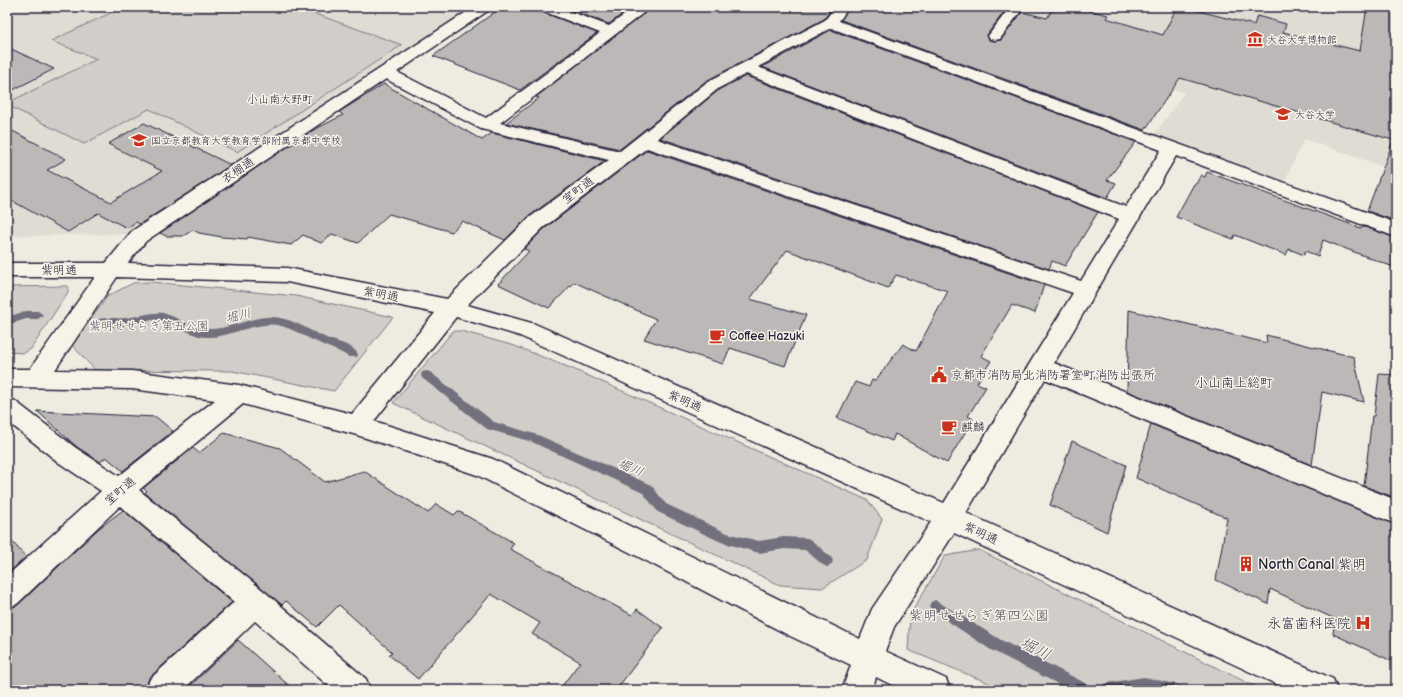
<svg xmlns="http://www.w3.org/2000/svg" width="1403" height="697" viewBox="0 0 1403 697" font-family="'Balsamiq Sans','Klee One',sans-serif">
	<rect width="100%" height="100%" fill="#eeebe1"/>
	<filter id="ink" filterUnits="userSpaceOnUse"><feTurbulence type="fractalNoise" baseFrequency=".025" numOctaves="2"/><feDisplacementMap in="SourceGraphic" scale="8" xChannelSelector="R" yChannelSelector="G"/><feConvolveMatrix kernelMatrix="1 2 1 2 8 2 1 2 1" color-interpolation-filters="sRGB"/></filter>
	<g filter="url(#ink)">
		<path fill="#dfdcd4" d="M7,7H473L129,234L7,236Z
			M1032,7H1396V171L1304,139L1284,183L1154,135L1184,93L1008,38Z"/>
		<path fill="#d1cdc9" stroke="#7a7882" d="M123,7H296L402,45L237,152L149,109L84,144L7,105V103L97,59L51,41Z
			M151,282L296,296L393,317L334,391L232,371L95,370L72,345L108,296L133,283Z
			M68,286V292L31,349L24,353L7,352V287Z
			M453,331H461L515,346L573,369L867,500L882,519L867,560L822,588L780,585L393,403Z
			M979,550L1262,690H1006L908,650L910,615L945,556Z"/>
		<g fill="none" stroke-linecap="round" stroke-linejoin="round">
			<path fill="#716f7b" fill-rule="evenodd" d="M26,311H38L43,315L38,319H26L7,325V317Z
				M163,313C178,317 191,328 206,329C227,330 245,319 266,317C289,315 308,331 329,339C337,342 353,345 358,354L357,357H349C340,351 329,348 319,343C301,336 285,322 265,325C244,327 225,338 205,337C187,335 174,320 156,320C137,320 118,331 99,325L97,322L99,319C107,317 116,319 124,318C138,317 149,312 163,313Z
				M426,371L430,372L494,422L538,435L651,485L666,504L727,533L759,541L784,537L807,538L811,540L831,557L833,561L831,565L827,567L823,565L805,550L784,549L759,553L721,542L658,512L643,493L532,442L487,429L422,378L421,375L422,372Z
				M935,600L1001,640L1089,685L1091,690H1070L991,650L931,610L929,606L931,602Z
				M1144,677L1179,685L1181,690H1100L1102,685L1107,683Z"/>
		</g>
		<path fill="#bbb8b7" stroke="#22223b" d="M502,7H537L539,11L597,33L520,90L433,56Z
			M562,7H632L609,24Z
			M652,7H833L824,19L706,81L620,149L506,123L539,98L536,97Z
			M850,7L1007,8L987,35L989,40L995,41L1001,40L1022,12L1047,18L1054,7H1077L1108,15L1106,18L1163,35L1177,7H1183L1254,25L1257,16L1286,24L1283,32L1360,51L1367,7H1396V141L1180,78L1145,130L841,20Z
			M831,30L1136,142L1107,180L1116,183L1107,198L762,67Z
			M7,47L54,69L7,93Z
			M746,76L1098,212L1065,266L1052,261L1049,269L660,138L720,89Z
			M384,84L482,140L492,133L605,161L528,217L505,240L462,221L452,232L389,214L358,243L332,234L321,243L303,235L291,245L248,237L247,239L222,237L199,233L193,230L183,236H166L160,233L308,133L343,115L339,112Z
			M144,123L231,165L140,224L136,222L127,228L98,213L68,232L7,198V128L66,159L47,170L111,202L162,171L108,144Z
			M1393,141H1396V221L1367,211Z
			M647,150L1044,285L1035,313L1012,305L981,356L991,361L977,383L986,387L968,416L973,419L947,463L895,434L892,441L837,418L855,382L869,387L872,380L875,381L903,344L916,351L948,291L896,275L888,288L787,250L750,299L806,315L785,366L730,348L723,364L644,339L656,319L574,282L549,308L498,284L529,251L524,249L544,229Z
			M1207,172L1361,228L1362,226L1396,238V268L1323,240L1318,256L1305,251L1304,255L1289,249L1286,255L1235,235L1233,239L1176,217L1194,184H1196L1201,175L1205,177Z
			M1129,310L1267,343L1266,335L1354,357L1364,402L1322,392L1312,465L1127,391Z
			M1379,374L1396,375V498L1364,486L1372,416H1374Z
			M37,411L156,417L173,431L123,471L106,457L100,462L77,447Z
			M1151,424L1396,525V663L1333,634L1335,619L1270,589L1268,604L1216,580L1227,518L1136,478Z
			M224,433L280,448L325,482L364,471L428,513L436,504L454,515L458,511L514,543L510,549L632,615L637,609L663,628L616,690H559L580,662L532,634L540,623L491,594L418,679L389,655L392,652L339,605L317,627L286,601L282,605L145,493L147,491L143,488L193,448L199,453Z
			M1072,441L1126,465L1107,532L1050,505Z
			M123,510L232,602L149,678L145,690H7V609L18,605L98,529Z
			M7,536L26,557L7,574Z
			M238,640L294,690H186Z"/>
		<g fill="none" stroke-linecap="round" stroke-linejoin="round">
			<defs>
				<path id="minor" d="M474,7H491L489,10L397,72L486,118L600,33L540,10L538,7H558L609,26L635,7H651L500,123L620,151L707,82L825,20L835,7H849L839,21L1396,223V237L1176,156L1054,363L1396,500V524L1045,379L966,513L1333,679L1337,690H1289L954,533L894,627L885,651L946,679L950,690H902L876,677L872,690H842L851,665L788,635L635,555L477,475L357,435L243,404L139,490L265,592L366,679L370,690H333L255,621L183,690H146L150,679L234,602L120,506L17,604L7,608V576L101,491L58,462L7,421V398L15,401L76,448L119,476L215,400L132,389L7,387V369H30L95,277H7V263H106L132,231ZM831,28L1161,150L1126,207L758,67ZM746,74L1119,219L1081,281L657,139L719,88ZM386,79L481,129L609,160L529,218L447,299L287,268L128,263L146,241ZM647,148L1073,293L944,503L535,324L467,305L543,228ZM117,277L287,282L435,313L352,414L239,385L132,371L55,370ZM456,317L520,336L931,522L872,609L860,639L493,459L374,421Z
					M1010,7H1024L1000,39L995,40L990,39L988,36Z"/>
			</defs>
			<use href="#minor" stroke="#22223b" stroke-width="3"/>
			<use href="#minor" fill="#f7f3e8" fill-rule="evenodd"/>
		</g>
	</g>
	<defs>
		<symbol id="museum-bare" viewBox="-9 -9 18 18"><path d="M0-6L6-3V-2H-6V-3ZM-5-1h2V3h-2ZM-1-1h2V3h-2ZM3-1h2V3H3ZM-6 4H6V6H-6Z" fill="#c8321e" stroke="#f7f3e8" stroke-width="2.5" paint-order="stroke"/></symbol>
		<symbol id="university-bare" viewBox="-9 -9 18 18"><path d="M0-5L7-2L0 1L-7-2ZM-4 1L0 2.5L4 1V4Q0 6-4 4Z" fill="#c8321e" stroke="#f7f3e8" stroke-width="2.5" paint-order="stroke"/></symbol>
		<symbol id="school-bare" viewBox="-9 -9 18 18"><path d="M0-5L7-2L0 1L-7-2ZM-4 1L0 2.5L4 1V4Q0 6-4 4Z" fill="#c8321e" stroke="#f7f3e8" stroke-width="2.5" paint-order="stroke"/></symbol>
		<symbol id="cafe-bare" viewBox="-9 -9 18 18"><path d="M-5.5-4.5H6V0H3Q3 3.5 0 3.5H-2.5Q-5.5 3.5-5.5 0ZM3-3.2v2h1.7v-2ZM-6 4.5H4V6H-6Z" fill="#c8321e" stroke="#f7f3e8" stroke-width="2.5" paint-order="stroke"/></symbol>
		<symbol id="civic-bare" viewBox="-9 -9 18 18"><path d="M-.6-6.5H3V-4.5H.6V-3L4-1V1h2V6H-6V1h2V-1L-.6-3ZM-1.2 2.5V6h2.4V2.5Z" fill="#c8321e" stroke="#f7f3e8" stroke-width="2.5" paint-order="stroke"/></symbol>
		<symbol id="building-bare" viewBox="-9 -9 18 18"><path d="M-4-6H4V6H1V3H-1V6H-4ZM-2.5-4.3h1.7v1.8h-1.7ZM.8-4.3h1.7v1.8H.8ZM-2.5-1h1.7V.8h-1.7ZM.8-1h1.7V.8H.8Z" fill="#c8321e" stroke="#f7f3e8" stroke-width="2.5" paint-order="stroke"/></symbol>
		<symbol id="hospital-bare" viewBox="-9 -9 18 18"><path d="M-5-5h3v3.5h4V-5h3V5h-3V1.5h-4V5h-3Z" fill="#c8321e" stroke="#f7f3e8" stroke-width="2.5" paint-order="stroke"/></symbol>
	</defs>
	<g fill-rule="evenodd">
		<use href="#museum-bare" x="1244" y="28" width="22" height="22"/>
		<use href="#university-bare" x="1272" y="103" width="22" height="22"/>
		<use href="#school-bare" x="128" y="129" width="22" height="22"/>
		<use href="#cafe-bare" x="706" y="325" width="22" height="22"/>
		<use href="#civic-bare" x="928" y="364" width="22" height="22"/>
		<use href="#cafe-bare" x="938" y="416" width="22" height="22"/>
		<use href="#building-bare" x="1235" y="553" width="22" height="22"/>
		<use href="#hospital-bare" x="1352" y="612" width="22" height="22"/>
	</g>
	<g text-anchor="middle" stroke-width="3" stroke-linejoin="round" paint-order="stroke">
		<g font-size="10" fill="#22223b" stroke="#f7f3e8" text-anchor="start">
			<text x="1267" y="43">大谷大学博物館</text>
			<text x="1295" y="118">大谷大学</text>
			<text x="151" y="144">国立京都教育大学教育学部附属京都中学校</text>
		</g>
		<g font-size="11" fill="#22223b" stroke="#f7f3e8">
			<text x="280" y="103">小山南大野町</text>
		</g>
		<g font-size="12" fill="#22223b" stroke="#f7f3e8">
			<text transform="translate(238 170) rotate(-34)" y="4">衣棚通</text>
			<text transform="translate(578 190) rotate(-38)" y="4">室町通</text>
			<text x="59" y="274">紫明通</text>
			<text transform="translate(381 294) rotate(11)" y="4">紫明通</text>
			<text transform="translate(685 401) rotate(24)" y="4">紫明通</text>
			<text transform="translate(120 491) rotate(-41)" y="4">室町通</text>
			<text transform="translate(981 533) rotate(25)" y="4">紫明通</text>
		</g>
		<g font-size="12" fill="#575566" stroke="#f7f3e8">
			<text x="149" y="330">紫明せせらぎ第五公園</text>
		</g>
		<g font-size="12" fill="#22223b" stroke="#f7f3e8" text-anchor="start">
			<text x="729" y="340">Coffee Hazuki</text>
			<text x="951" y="379">京都市消防局北消防署室町消防出張所</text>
			<text x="961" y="431">麒麟</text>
		</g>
		<g font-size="13" font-style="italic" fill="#504f60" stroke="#f7f3e8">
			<text transform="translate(238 315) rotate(-14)" y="5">堀川</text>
			<text transform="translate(631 467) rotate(24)" y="5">堀川</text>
		</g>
		<g font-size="13" fill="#22223b" stroke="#f7f3e8">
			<text x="1234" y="387">小山南上総町</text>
		</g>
		<g font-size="14" fill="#22223b" stroke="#f7f3e8" text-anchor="start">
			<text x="1258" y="569">North Canal 紫明</text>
			<text x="1351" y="628" text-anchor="end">永富歯科医院</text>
		</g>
		<g font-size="14" fill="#575566" stroke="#f7f3e8">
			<text x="979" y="620">紫明せせらぎ第四公園</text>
		</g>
		<g font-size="16" font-style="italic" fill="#504f60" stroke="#f7f3e8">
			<text transform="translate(1036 648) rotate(27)" y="6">堀川</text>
		</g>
	</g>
	<rect width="1403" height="697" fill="none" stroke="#f7f3e8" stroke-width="24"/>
	<rect x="12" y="12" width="1379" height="673" fill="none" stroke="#22223b" stroke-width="1.5" filter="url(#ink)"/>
</svg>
